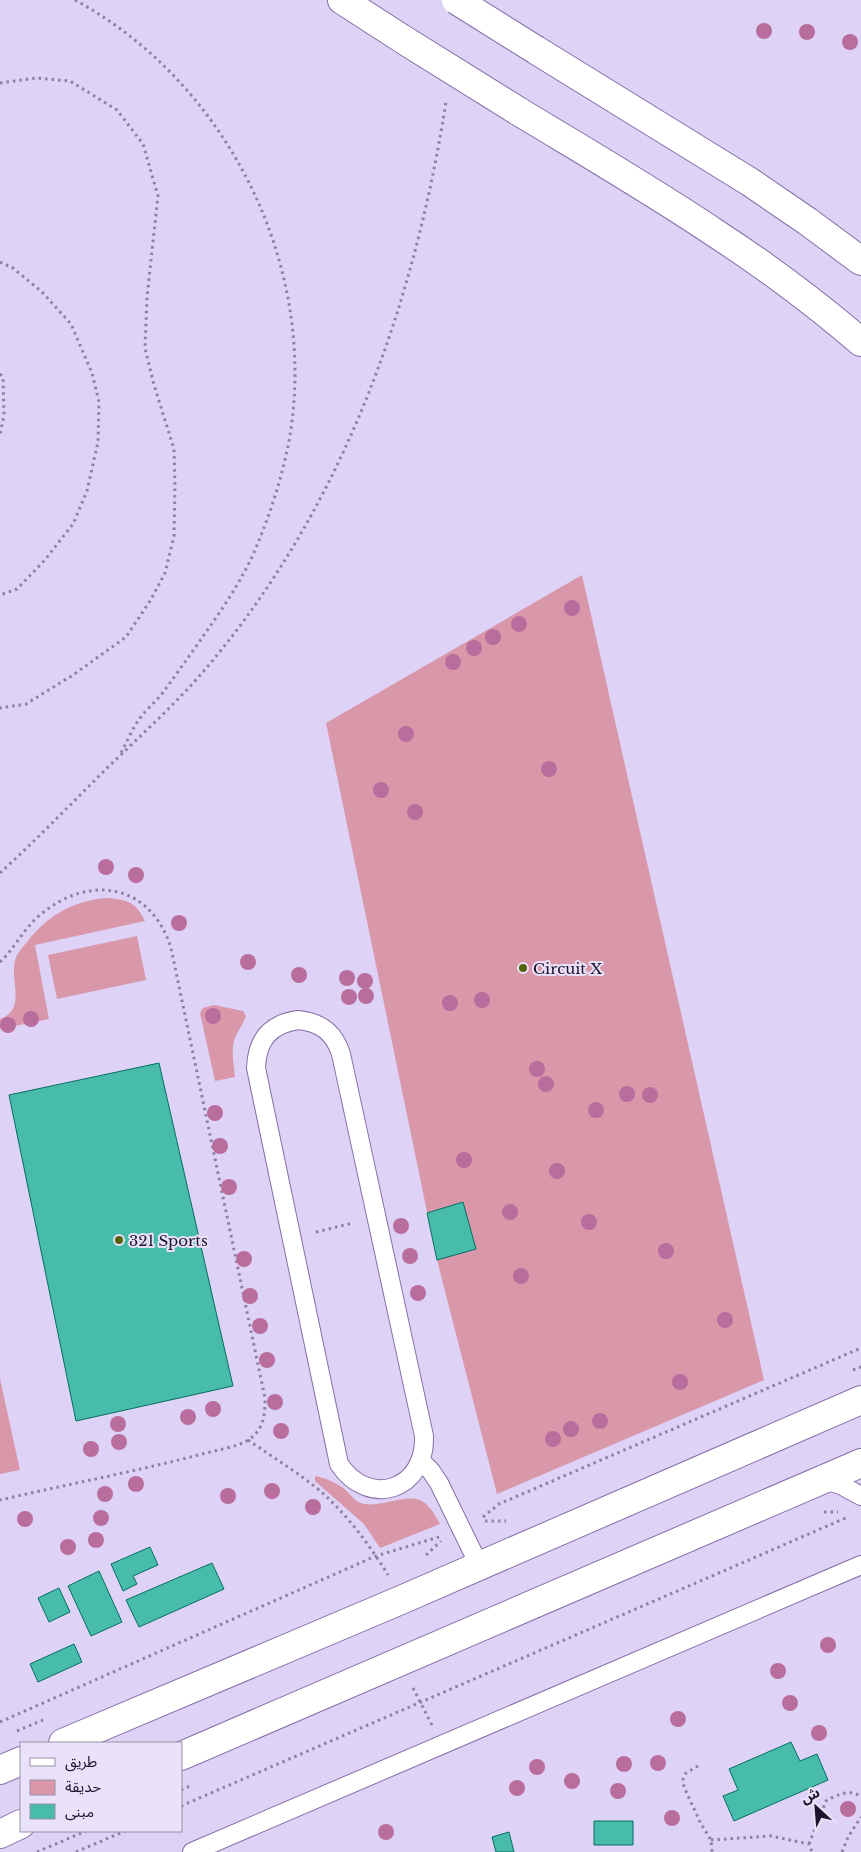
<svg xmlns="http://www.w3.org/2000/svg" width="861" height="1852" font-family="'Libre Baskerville','Noto Sans Arabic',serif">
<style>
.green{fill:#d997aa}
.building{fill:#48bcaa;stroke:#056e61}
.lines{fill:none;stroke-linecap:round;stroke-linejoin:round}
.lane-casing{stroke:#846fa6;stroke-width:20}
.street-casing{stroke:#846fa6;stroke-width:30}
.secondary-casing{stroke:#846fa6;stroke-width:30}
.path{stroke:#8c81a0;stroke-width:3;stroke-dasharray:2.5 4;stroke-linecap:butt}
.lane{stroke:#fff;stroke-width:18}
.street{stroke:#fff;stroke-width:28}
.secondary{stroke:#fff;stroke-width:28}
.street-bridge-casing{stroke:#846fa6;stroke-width:30;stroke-linecap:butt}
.street-bridge{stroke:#fff;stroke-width:28}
.tree{fill:#b86d9c}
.poi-dot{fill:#53630a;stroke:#eae1fa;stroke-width:2}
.labels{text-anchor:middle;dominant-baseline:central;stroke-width:4;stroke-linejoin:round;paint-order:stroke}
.poi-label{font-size:15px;fill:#1c142a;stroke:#eae1fa;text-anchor:start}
</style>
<rect width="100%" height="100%" fill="#ded2f7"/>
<path class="green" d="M582,575l182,805 -267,114 -60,-234 -111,-537z
M108,898c20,2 28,4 37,23l-110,24 14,74 -49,10v-10c28,-10 8,-41 16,-61 2,-6 7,-11 11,-16 21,-27 47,-42 81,-44z
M137,936l9,44 -89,19 -9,-44z
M214,1005l29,6 3,5c-3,9 -10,17 -12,25 -3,12 0,24 1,36l-20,4 -15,-68 3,-5z
M0,1379l20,91 -20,4z
M315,1476c10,2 20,6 28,12 8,6 11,14 21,16 7,1 13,0 19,-1 32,-7 41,-10 57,21l-60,24 -16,-24 -49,-43z"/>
<path class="building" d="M159,1063l74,323 -157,35 -67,-326z
M463,1202l13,47 -39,11 -10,-47z
M150,1547l8,18 -25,11 4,8 -14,7 -12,-27z
M212,1563l12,26 -85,38 -13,-27z
M99,1571l23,51 -31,14 -23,-50z
M59,1588l11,24 -21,10 -11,-24z
M74,1644l8,18 -44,20 -8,-18z
M791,1742l9,19 17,-7 11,26 -94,41 -11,-25 15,-6 -9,-21z
M594,1821h39v24h-39z
M509,1832l5,20h-18l-4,-15z"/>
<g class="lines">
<g class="lane-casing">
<path id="lane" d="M298,1020c22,2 36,12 43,34l83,382c2,54 -55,73 -85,28l-83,-396c1,-28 14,-44 42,-48z
M421,1461l10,10 8,12 40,82
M824,1480l17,5 20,11
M192,1852l669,-287"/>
</g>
<g class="street-casing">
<path id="street" d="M342,0l62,40
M536,50l214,132 57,39 54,40
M518,111c66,40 133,79 197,122 51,33 100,70 146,109"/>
</g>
<g class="secondary-casing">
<path id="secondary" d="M63,1743l338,-143 460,-200
M181,1756l680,-293
M0,1770l21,-9
M0,1834l21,-10"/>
</g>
<path class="path" d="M75,0c153,83 245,268 214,441 -8,41 -21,80 -38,118 -15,31 -35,59 -54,86 -12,17 -24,34 -36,50 -7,8 -15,15 -21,23 -8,11 -13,24 -19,35
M0,83l36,-5 34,3 47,29 26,34 15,52 -11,101 -2,51 9,37 20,64 1,36 -1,51 -9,37 -15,28 -24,36 -53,38 -47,29 -26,4
M0,262l13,6 29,24 29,32 21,49 7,29 -1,40 -11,49 -14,33 -29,37 -27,28 -17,6
M0,374l3,3 1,38 -4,20
M0,873c36,-33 70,-68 105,-103 35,-34 72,-67 103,-104 135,-160 206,-360 238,-564
M0,962c15,-14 24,-34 40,-47 50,-42 111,-31 131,33l94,450c0,17 -1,30 -15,41 -10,7 -32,11 -44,14 -68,18 -137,31 -206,47
M316,1232l37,-9
M853,1370l8,-3
M248,1440c20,14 41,27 61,42 31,23 59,60 79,93
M824,1512h14
M483,1517l16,-13 362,-156
M485,1521h21
M426,1555l15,-14
M413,1688l19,37
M0,1722l376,-166 63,-19
M17,1731l26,-11
M698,1766l-12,7 -3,6 1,8 16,35 11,18 1,12
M181,1790l11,-5
M181,1806l667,-289
M711,1840l60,-4 38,8 3,8
M809,1844l17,-43c10,-6 25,-13 35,-4
M37,1852l49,-21
M76,1852l49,-21
M842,1852l6,-15 13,-20"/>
<use href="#lane" class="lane"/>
<use href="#street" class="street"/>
<use href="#secondary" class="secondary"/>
<g class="street-bridge-casing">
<path id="street-bridge" d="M456,0l80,50
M404,40l114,71"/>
</g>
<use href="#street-bridge" class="street-bridge"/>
</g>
<g class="tree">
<circle cx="764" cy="31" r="8"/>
<circle cx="807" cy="32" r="8"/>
<circle cx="850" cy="42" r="8"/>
<circle cx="572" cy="608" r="8"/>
<circle cx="519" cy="624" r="8"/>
<circle cx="493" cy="637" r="8"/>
<circle cx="474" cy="648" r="8"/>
<circle cx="453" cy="662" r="8"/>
<circle cx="406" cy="734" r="8"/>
<circle cx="549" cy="769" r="8"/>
<circle cx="381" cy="790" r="8"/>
<circle cx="415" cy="812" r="8"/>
<circle cx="106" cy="867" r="8"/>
<circle cx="136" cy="875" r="8"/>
<circle cx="179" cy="923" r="8"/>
<circle cx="248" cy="962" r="8"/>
<circle cx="299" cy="975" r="8"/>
<circle cx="347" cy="978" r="8"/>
<circle cx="365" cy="981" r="8"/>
<circle cx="366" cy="996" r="8"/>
<circle cx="349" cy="997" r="8"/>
<circle cx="482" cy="1000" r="8"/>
<circle cx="450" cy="1003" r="8"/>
<circle cx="213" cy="1016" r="8"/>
<circle cx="31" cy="1019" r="8"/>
<circle cx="8" cy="1025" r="8"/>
<circle cx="537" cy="1069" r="8"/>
<circle cx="546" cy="1084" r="8"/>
<circle cx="627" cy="1094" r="8"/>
<circle cx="650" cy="1095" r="8"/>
<circle cx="596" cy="1110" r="8"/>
<circle cx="215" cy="1113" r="8"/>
<circle cx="220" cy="1146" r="8"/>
<circle cx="464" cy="1160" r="8"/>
<circle cx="557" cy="1171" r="8"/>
<circle cx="229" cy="1187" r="8"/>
<circle cx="510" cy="1212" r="8"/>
<circle cx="589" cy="1222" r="8"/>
<circle cx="401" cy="1226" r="8"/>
<circle cx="666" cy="1251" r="8"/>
<circle cx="410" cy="1256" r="8"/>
<circle cx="244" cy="1259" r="8"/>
<circle cx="521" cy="1276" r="8"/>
<circle cx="418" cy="1293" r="8"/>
<circle cx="250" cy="1296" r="8"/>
<circle cx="725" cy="1320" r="8"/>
<circle cx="260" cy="1326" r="8"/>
<circle cx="267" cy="1360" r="8"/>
<circle cx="680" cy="1382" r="8"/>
<circle cx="275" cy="1402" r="8"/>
<circle cx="213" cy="1409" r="8"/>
<circle cx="188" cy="1417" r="8"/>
<circle cx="600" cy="1421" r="8"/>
<circle cx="118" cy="1424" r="8"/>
<circle cx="571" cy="1429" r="8"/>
<circle cx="281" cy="1431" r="8"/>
<circle cx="553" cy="1439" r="8"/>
<circle cx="119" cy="1442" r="8"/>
<circle cx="91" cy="1449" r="8"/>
<circle cx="136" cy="1484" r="8"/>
<circle cx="272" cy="1491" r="8"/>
<circle cx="105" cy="1494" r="8"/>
<circle cx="228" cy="1496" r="8"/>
<circle cx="313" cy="1507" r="8"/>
<circle cx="101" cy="1518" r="8"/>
<circle cx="25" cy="1519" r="8"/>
<circle cx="96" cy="1540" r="8"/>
<circle cx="68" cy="1547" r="8"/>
<circle cx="828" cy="1645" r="8"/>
<circle cx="778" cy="1671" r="8"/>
<circle cx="790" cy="1703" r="8"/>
<circle cx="678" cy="1719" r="8"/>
<circle cx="819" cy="1733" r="8"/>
<circle cx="658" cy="1763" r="8"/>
<circle cx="624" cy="1764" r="8"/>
<circle cx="537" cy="1767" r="8"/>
<circle cx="572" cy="1781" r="8"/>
<circle cx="517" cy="1788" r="8"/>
<circle cx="618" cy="1791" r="8"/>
<circle cx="848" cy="1809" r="8"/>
<circle cx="672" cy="1818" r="8"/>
<circle cx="386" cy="1832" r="8"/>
</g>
<g class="poi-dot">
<circle cx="523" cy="968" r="5"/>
<circle cx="119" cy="1240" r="5"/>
</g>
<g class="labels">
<g class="poi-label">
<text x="533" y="968">Circuit X</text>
<text x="129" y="1240">321 Sports</text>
</g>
</g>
<rect x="20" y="1742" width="162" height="90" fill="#eae1fa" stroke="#988fa7"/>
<rect x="30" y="1758" width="25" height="8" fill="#ffffff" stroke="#988fa7"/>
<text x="65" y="1767" font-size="15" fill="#1c142a">طريق</text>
<rect x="30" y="1780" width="25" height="15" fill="#d997aa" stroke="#988fa7"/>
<text x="65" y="1792" font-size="15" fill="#1c142a">حديقة</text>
<rect x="30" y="1804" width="25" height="15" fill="#48bcaa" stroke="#988fa7"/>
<text x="65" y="1817" font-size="15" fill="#1c142a">مبنى</text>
<g transform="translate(816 1807) rotate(334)" stroke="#eae1fa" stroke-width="4" paint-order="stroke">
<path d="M0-4L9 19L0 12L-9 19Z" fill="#1c142a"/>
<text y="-8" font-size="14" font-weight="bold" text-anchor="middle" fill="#1c142a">ش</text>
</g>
</svg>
